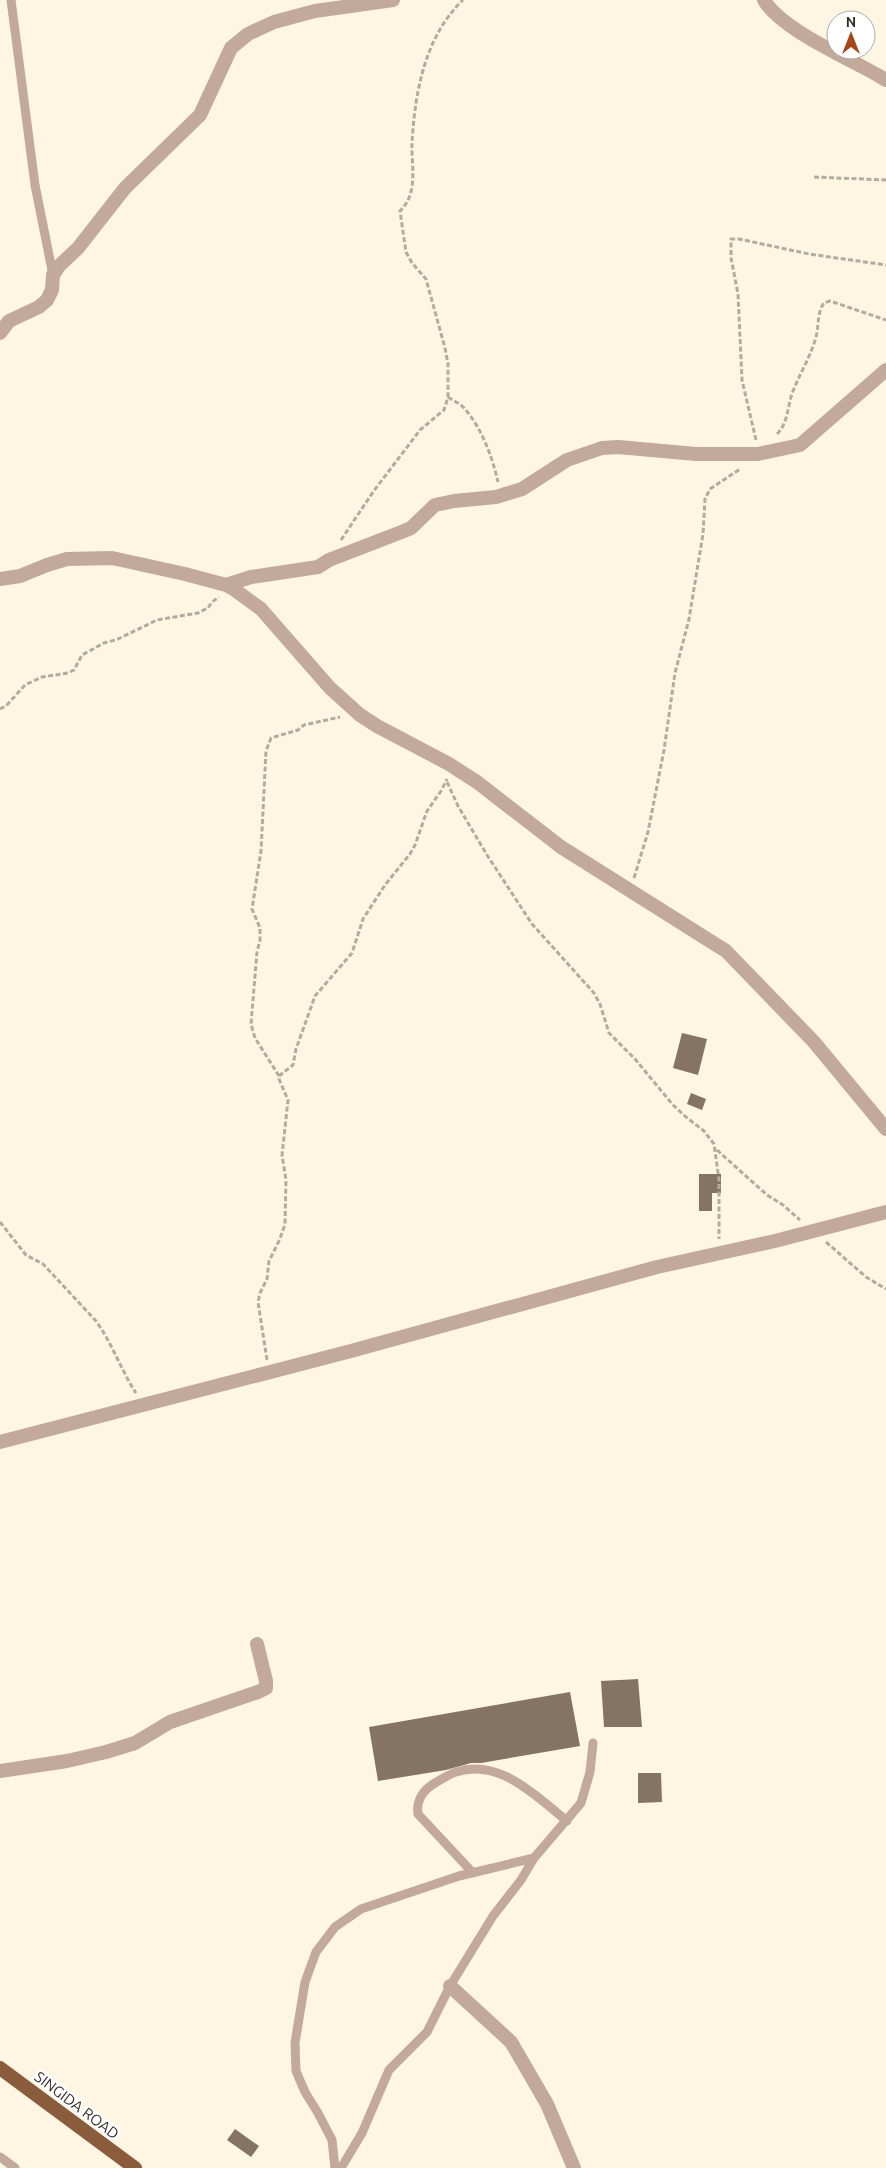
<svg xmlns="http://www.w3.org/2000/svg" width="886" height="2168" font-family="Ubuntu,sans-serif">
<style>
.building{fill:#847461}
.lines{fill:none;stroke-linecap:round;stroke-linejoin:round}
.path{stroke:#b2ac9c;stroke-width:3;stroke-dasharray:5 2.5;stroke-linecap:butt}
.service{stroke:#c2a999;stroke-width:9}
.minor{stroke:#c2a999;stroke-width:14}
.trunk{stroke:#8a5c3c;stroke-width:14}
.labels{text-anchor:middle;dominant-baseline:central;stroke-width:5;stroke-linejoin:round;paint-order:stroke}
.street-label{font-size:15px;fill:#333026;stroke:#fff}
</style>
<rect width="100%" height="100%" fill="#fef6e3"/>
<path class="building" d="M682,1033l25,6 -9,36 -25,-7z
M691,1093l15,6 -4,11 -15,-6z
M699,1174h22v19h-9v18h-13z
M638,1679l4,48h-38l-3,-46z
M570,1692l10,54 -99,17h-10l-25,7 -68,11 -9,-54z
M638,1773h23l1,29 -24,1z
M235,2129l24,17 -8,11 -24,-17z"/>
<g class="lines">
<path class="path" d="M814,177l72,3
M448,397c6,4 13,7 17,12 17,20 27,47 33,73
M777,434c12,-12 10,-28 16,-43 7,-18 18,-35 23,-54 3,-11 1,-25 8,-34l6,-2 56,19
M756,440l-14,-60 -4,-86 -7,-36v-19h8l70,15 77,11
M341,540l32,-48 47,-62 24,-20 4,-13v-33l-3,-16 -19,-69 -14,-16 -6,-11 -6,-41c19,-18 11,-46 12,-69 3,-50 13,-106 51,-142
M0,709l6,-3 19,-21 17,-8 26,-4 6,-3 8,-15 22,-12 14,-4 39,-19 41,-7 10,-5 4,-6 7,-5
M447,782l11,24 29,49 45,69 62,69 6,11 9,29 26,26 38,46 13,12 18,14 10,13 5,36v59
M634,878l14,-46 16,-82 11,-77 14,-54 14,-85 2,-35 5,-10 30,-20
M279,1076l-24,-38 -4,-14 6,-72 3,-12v-12l-8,-19 9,-58 5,-100 5,-13 27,-8 6,-5 36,-8
M717,1150l50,45 16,10 17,15
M0,1222l26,33 17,9 53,57c16,22 25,49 40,72
M826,1242l40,35 20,12
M267,1360l-9,-58 2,-9 7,-14 2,-18 11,-22 5,-15 1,-44 -4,-25 6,-55 -9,-21v-3l14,-11 3,-16 19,-53 37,-43 11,-34 22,-34 25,-31 5,-9 12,-34 14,-20 6,-12"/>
<path class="service" d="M11,0l24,185 18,90
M473,1873l-55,-59c-2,-13 5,-24 17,-31 7,-4 14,-9 21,-11 44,-14 80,24 111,49
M0,2157l15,11
M335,2168l-3,-28 -14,-27 -13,-21 -9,-21 -1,-28 10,-61 11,-30 19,-25 26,-18 98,-33 75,-18
M341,2168l21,-35 27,-63 38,-38 23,-46 43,-70 28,-36 13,-22 47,-55 9,-31 3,-29"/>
<path class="minor" d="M764,0c18,31 90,60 122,80
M0,333l9,-12 30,-14 8,-7 5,-10 1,-15 6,-9 19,-18 47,-60 75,-73 31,-67 17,-14 26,-12 41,-11 78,-11
M0,579l20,-3 27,-11 20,-6 45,-1 73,16 41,11 9,5 26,19 69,79 30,27 17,11 72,38 28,18 84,65 165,104 88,91 72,87
M226,585l25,-8 67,-10 11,-7 75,-29 7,-3 24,-23 19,-4 42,-4 26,-8 45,-29 35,-12 16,-1 78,7h62l42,-9 86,-75
M0,1442l351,-91 306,-84 118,-26 111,-29
M0,1771l67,-10 39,-9 29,-9 35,-21 88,-30 8,-4v-7l-9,-37
M450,1986l61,56 36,62 27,64"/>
<path class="trunk" d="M0,2068l135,100"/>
</g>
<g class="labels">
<g class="street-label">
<text transform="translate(77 2105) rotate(37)">SINGIDA ROAD</text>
</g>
</g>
<g transform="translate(851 35)"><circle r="24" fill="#ffffff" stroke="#adaca8"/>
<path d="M0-4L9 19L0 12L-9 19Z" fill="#aa451a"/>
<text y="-8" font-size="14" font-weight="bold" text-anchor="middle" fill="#333026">N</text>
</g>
</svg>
